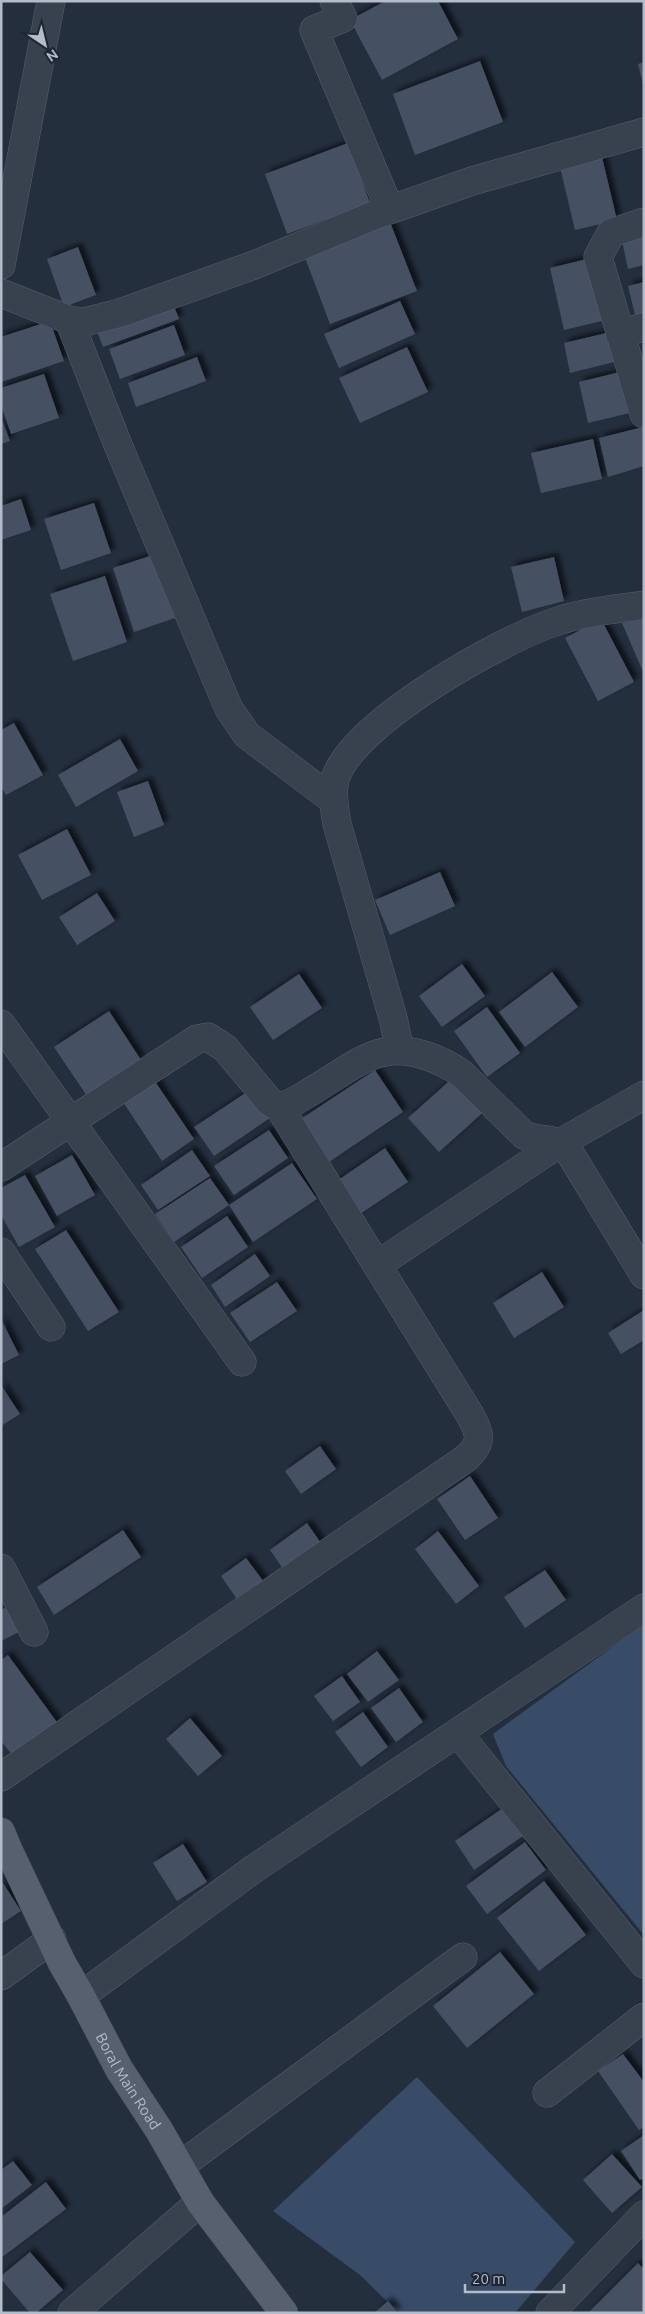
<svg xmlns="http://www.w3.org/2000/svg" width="645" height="2314" font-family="Ubuntu,sans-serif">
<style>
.water{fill:#394c67}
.building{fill:#455162;filter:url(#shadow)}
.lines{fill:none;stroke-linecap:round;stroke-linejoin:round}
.minor-casing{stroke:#565f6c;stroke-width:29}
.major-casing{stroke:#414a57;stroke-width:29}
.minor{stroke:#38414e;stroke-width:28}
.major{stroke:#56606e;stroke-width:28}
.labels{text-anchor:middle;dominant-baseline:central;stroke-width:5;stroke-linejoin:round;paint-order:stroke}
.street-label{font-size:15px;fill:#b4bcc9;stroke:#1d2633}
</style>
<defs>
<filter id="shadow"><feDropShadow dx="4.5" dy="-4.5" stdDeviation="2.5" flood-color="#0009"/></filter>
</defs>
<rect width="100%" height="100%" fill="#242f3e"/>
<path class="water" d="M644,1624v311l-138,-169 -13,-32z
M417,2077l158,165 -60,71h-116l-39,-38 -87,-64z"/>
<path class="building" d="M385,1h53l20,38 -76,41 -32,-60z
M480,61l23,61 -88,33 -22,-61z
M644,62v22h-1l-5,-20z
M348,143l22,60 -83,31 -22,-60z
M601,153l16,67 -42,10 -16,-67z
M390,222l27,69 -87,33 -26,-69z
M644,231v34l-16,4 -7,-33z
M78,247l18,48 -32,12 -17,-48z
M595,257l15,62 -46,11 -14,-62z
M644,282v35l-8,2 -8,-33z
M172,301l7,18 -76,28 -7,-18z
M400,301l15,33 -76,34 -15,-34z
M50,321l14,40 -63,21v-45z
M174,325l11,30 -65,24 -11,-30z
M615,331l7,29 -52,13 -6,-30z
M407,347l21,45 -68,31 -21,-45z
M197,357l9,24 -70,26 -8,-24z
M624,371l10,41 -46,11 -9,-41z
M44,374l15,44 -48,16 -10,-29v-17z
M1,417l9,24 -9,3z
M643,427l1,39 -36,11 -9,-39z
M593,439l9,40 -61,14 -10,-40z
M21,499l10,31 -30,10v-34z
M94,503l17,50 -50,17 -17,-51z
M159,553l22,63 -47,16 -21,-64z
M554,557l10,44 -42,11 -11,-45z
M105,576l22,66 -54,19 -23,-67z
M644,617v57l-22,-51z
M601,619l33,63 -36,19 -33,-63z
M14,723l29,52 -37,20 -5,-8v-57z
M120,739l18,32 -62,36 -18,-32z
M148,781l16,44 -30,12 -17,-45z
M67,829l24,46 -49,25 -24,-45z
M440,872l15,34 -65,29 -15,-35z
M97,893l18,28 -38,24 -18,-28z
M462,964l23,32 -43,31 -23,-31z
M552,972l26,35 -53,40 -26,-35z
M299,974l23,34 -49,32 -23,-33z
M487,1007l33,46 -33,24 -33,-46z
M109,1011l32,49 -54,36 -33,-49z
M375,1070l28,42 -74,50 -28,-43z
M458,1073l31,34 -50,45 -31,-34z
M154,1080l40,59 -32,22 -39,-59z
M253,1088l20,28 -59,40 -20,-29z
M269,1130l19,28 -54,37 -20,-29z
M385,1148l23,34 -54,36 -23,-33z
M192,1150l18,26 -52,34 -17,-25z
M72,1155l23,40 -38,21 -22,-40z
M292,1163l25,36 -64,43 -24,-37z
M25,1175l30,52 -36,20 -18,-32v-27z
M210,1178l19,27 -55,37 -19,-28z
M227,1216l21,31 -46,31 -21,-31z
M66,1230l53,82 -31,19 -53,-82z
M255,1254l15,22 -45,31 -14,-22z
M542,1272l22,35 -50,31 -21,-35z
M277,1282l20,29 -47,31 -20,-29z
M644,1310v30l-23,14 -13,-21z
M1,1319l18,36 -18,9z
M1,1385l19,29 -19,12z
M320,1446l16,23 -35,25 -16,-23z
M470,1476l28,42 -33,22 -28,-41z
M307,1523l18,26 -37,27 -18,-26z
M123,1530l18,27 -87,58 -17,-28z
M438,1531l41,55 -23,18 -41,-55z
M246,1558l21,28 -26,19 -20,-29z
M545,1570l21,30 -41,28 -21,-31z
M14,1603l13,25 -26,13v-31z
M377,1651l22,29 -31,22 -21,-28z
M8,1655l51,70 -45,32 -13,-16v-81z
M342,1676l18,26 -27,19 -19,-25z
M399,1688l24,34 -27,20 -25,-34z
M363,1712l25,35 -27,20 -26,-35z
M190,1718l32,38 -24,20 -32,-37z
M503,1808l20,28 -49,34 -19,-29z
M525,1842l21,28 -59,44 -21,-28z
M183,1844l24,38 -30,19 -24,-38z
M1,1880l20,31 -20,13z
M544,1881l42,54 -47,36 -42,-53z
M500,1952l34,42 -67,54 -34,-42z
M623,2054l21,28v45l-5,3 -41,-59z
M644,2135v43l-4,2 -19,-29z
M612,2154l30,33 -30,26 -29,-33z
M13,2161l19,24 -31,24v-39z
M46,2182l20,27 -65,49v-41z
M30,2252l33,38 -27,23h-6l-29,-34v-3z
M638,2263l6,6v44h-56z
M388,2301l10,12h-24z"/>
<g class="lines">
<g class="minor-casing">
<path id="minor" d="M334,1l9,17 -29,12 76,180
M644,222l-33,11 -13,24 46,157
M1,265l50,-264
M1,293l68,27 15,2 36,-9 134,-48 121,-50 97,-34 172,-49
M69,320l49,125 111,264 18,26 86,65
M620,334l24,-7
M1,1024l241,338
M400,1051l-7,-33 -56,-194c-2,-14 -6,-30 -2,-45 17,-56 168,-141 223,-158 27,-9 57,-12 86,-16
M1,1167l196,-128 11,-2 17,11 45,54 9,5c11,-2 21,-9 31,-15 22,-12 51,-36 75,-40 26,-5 55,7 76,21l63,62c18,8 27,0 44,15l76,125
M1,1252l50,75
M377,1265l183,-122 84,-48
M1,1568l33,64
M458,1733l186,231
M1,1777l464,-318c18,-16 16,-24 5,-44l-191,-308
M1,1976l51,-37
M81,1996l174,-128 389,-260
M547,2093l97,-76
M180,2166l283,-209
M72,2313l128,-111
M550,2313l94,-98"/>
</g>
<g class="major-casing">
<g id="major">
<path id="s1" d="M1,1832l7,17 54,114 19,33 38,73 40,61 41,72 84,111"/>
</g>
</g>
<use href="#minor" class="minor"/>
<use href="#major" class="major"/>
</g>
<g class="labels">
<g class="street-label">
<text stroke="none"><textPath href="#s1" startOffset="280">Boral Main Road</textPath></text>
</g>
</g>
<rect width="645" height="2314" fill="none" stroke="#b4bcc9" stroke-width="5"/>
<g transform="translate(45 45) rotate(145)" stroke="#1d2633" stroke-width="4" paint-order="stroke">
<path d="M0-4L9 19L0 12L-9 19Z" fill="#b4bcc9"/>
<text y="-8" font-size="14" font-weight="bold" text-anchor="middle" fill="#b4bcc9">N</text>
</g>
<path d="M465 2284v8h99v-8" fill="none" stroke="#b4bcc9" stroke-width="2.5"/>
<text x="472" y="2284" font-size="15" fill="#b4bcc9" stroke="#1d2633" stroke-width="4" paint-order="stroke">20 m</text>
</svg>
